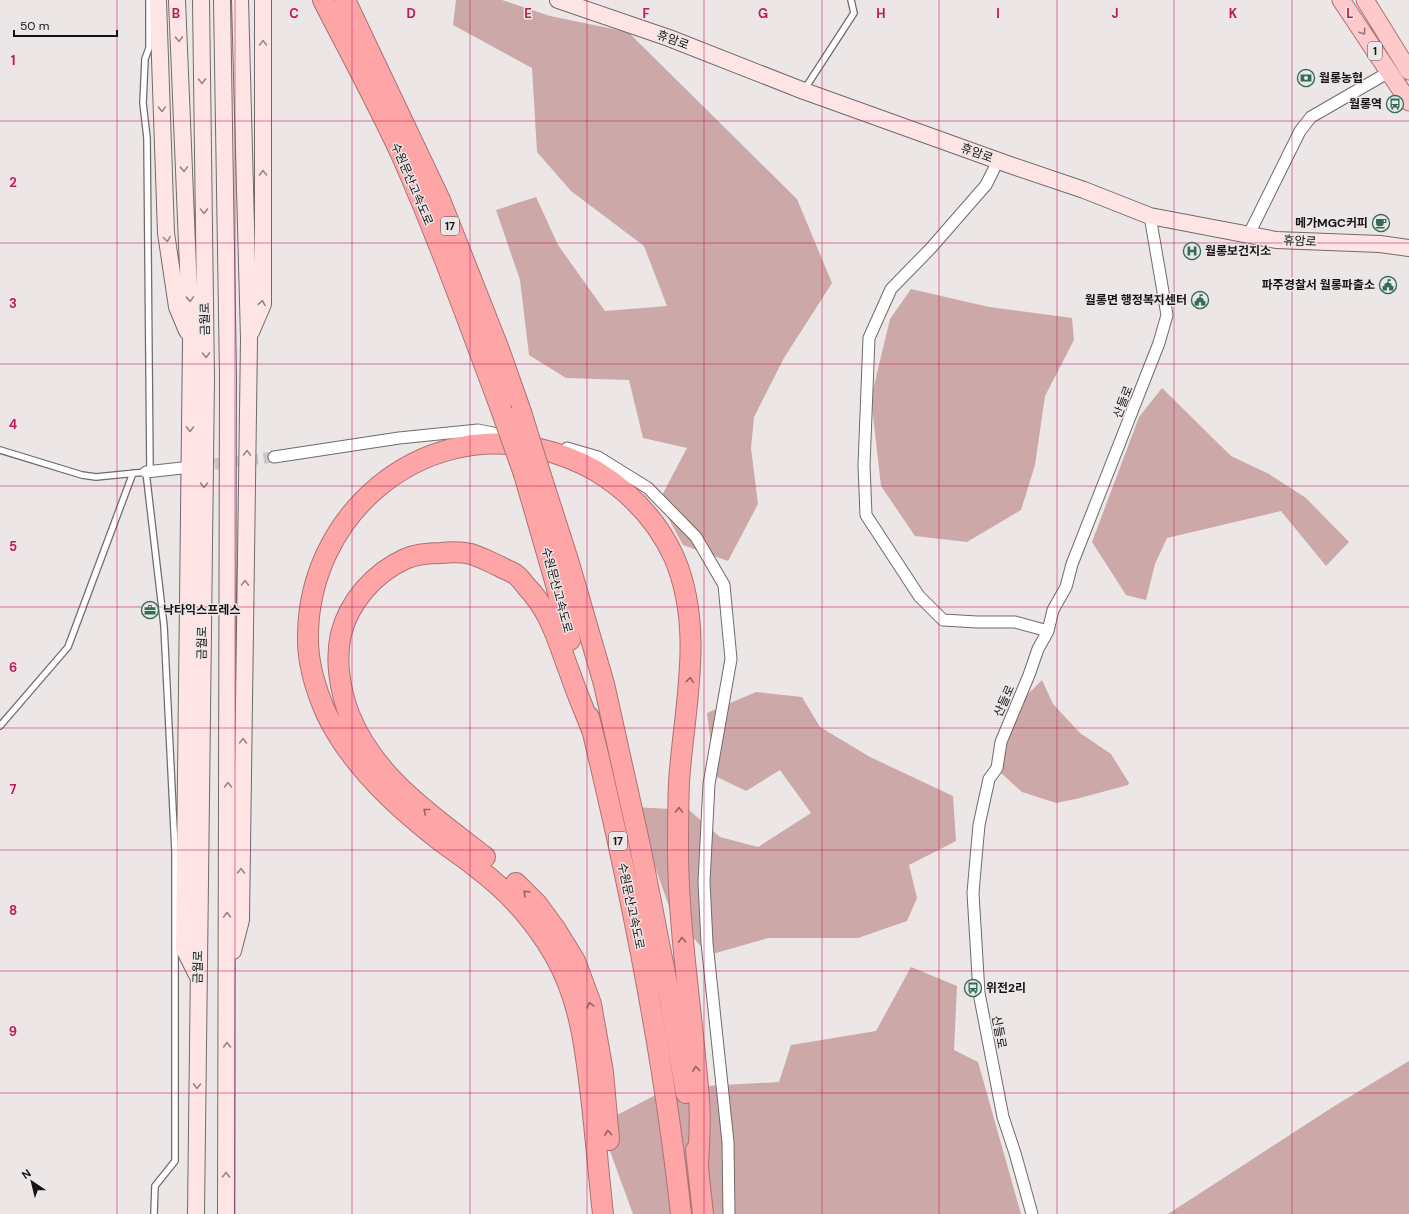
<svg xmlns="http://www.w3.org/2000/svg" width="1409" height="1214" font-family="'DM Sans','Noto Sans KR',sans-serif">
<style>
.forest{fill:#cda8a8}
.lines{fill:none;stroke-linecap:round;stroke-linejoin:round}
.street-tunnel{stroke:#ccc6c6;stroke-width:11;stroke-dasharray:11 5.5;stroke-linecap:butt}
.lane-casing{stroke:#706b6b;stroke-width:8}
.street-casing{stroke:#706b6b;stroke-width:13}
.secondary-casing{stroke:#706b6b;stroke-width:18}
.primary-casing{stroke:#ac7274;stroke-width:19}
.highway-casing{stroke:#ac7274;stroke-width:22}
.lane{stroke:#fff;stroke-width:5.5}
.street{stroke:#fff;stroke-width:11}
.secondary{stroke:#ffe4e5;stroke-width:16}
.primary{stroke:#fec9cb;stroke-width:17}
.highway{stroke:#fea5a8;stroke-width:20}
.highway-bridge-casing{stroke:#ac7274;stroke-width:22;stroke-linecap:butt}
.highway-bridge{stroke:#fea5a8;stroke-width:20}
.oneway{stroke:#957778}
.oneway2{stroke:#968686}
.oneway3{stroke:#956365}
.grid{fill:none;stroke:#c2185b;stroke-width:1;stroke-opacity:0.55}
.labels{text-anchor:middle;dominant-baseline:central;stroke-width:3;stroke-linejoin:round;paint-order:stroke}
.shield{fill:#ece6e6;stroke:#565252;stroke-width:1}
.shield-label{font-size:11px;font-weight:bold;fill:#151313}
.street-label{font-size:12px;fill:#151313;stroke:#ece6e6}
.poi-label{font-size:12px;font-weight:bold;fill:#151313;stroke:#ece6e6;text-anchor:start}
.grid-label{font-size:13px;text-anchor:middle;font-weight:bold;fill:#c2185b;stroke:#ece6e6;stroke-width:3;stroke-linejoin:round;paint-order:stroke}
</style>
<rect width="100%" height="100%" fill="#ece6e6"/>
<path class="forest" d="M456,0h46l48,16 78,16 169,167 35,84 -48,75 -30,59 -3,31 7,56 -30,57 -45,-16 -24,-44 28,-53 -44,-10 -14,-58 -63,-2 -37,-23 -9,-75 -24,-70 40,-13 22,48 47,66 62,-5 -23,-60 -73,-55 -34,-39 -5,-84 -79,-43z
M911,289l78,18 83,11 2,22 -29,56 -10,69 -14,45 -54,32 -52,-6 -34,-50 -10,-88 19,-79z
M1162,388l69,68 38,18 37,24 43,44 -23,24 -45,-55 -114,27 -12,26 -9,36 -20,-5 -34,-53 47,-125z
M1042,680l11,24 27,29 31,21 18,29 -1,2 -48,13 -24,5 -34,-11 -21,-19 4,-41 22,-37z
M756,692l46,5 18,30 50,30 83,39 3,45 -47,24 8,33 -10,23 -49,17h-90l-59,17 -37,-40 -38,-108 55,3 31,27 38,10 53,-34 -31,-43 -34,21 -31,-15 -8,-63z
M911,967l46,19 -3,64 24,12 43,152h-388l-33,-90 69,-36 110,-6 12,-37 85,-14z
M1409,1061v153h-241l168,-109z"/>
<g class="lines">
<path class="street-tunnel" d="M198,466l76,-9"/>
<g class="lane-casing">
<path id="lane" d="M149,0v48l-4,11 -2,44 4,35 3,334
M804,90l50,-77 -3,-13
M0,450l82,25 14,2 50,-5 18,154 11,225v310l-20,25 -1,28
M0,726l68,-79 65,-174"/>
</g>
<g class="street-casing">
<path id="street" d="M998,161l-12,24 -55,63 -40,41 -22,49 -5,127 2,50 53,81 24,24 34,2h38l33,9
M1249,234l51,-103 11,-14 78,-45
M567,448l31,9 50,31 48,49 28,48 7,74 -22,125 -5,98 3,61 21,199 1,72
M274,457l125,-19 79,-8 35,7
M146,472l36,-4
M1032,1214l-17,-61 -12,-36 -24,-124 -6,-100 3,-35 3,-33 10,-46 8,-11 4,-26 28,-67 9,-26 10,-18 5,-21 13,-23 6,-23 87,-221 8,-28 -17,-99"/>
</g>
<g class="secondary-casing">
<path id="secondary" d="M158,0l8,233 11,74 10,24
M177,0l14,341 -7,608 13,26
M222,0l6,376 -2,838
M558,0l111,38 135,53 206,74 74,25 66,26 126,24 104,4 29,4
M251,332l12,-28v-304
M233,951l8,-31 8,-581 -9,-339
M196,1214l10,-835 -5,-379"/>
</g>
<g class="primary-casing">
<path id="primary" d="M1341,0l68,102
M1365,0l44,71"/>
</g>
<g class="highway-casing">
<path id="highway" d="M323,0c26,51 54,102 78,154 37,83 68,170 100,255
M345,0l95,200 58,147 23,65
M524,474l31,107 15,59
M541,476l27,84 36,124 36,162 30,153 16,94
M589,717c40,164 74,330 92,497
M485,857c-51,-40 -111,-79 -136,-143 -9,-24 -14,-54 -8,-80 8,-32 33,-61 64,-75 11,-5 24,-6 36,-6 10,-1 21,-1 30,1 10,3 19,8 28,12 5,3 11,5 16,8 4,3 8,8 11,12 26,27 32,57 45,90 6,18 14,36 21,54
M516,883l21,21 19,26 19,31 16,43 12,68 6,68
M696,1150l7,64
M603,1214c-4,-36 -7,-73 -11,-109 -6,-51 -11,-104 -37,-149 -20,-35 -46,-64 -78,-88 -14,-12 -30,-21 -44,-33 -42,-33 -84,-73 -107,-122 -11,-25 -19,-52 -18,-79 2,-120 111,-212 228,-186 22,5 41,12 60,23 34,21 61,49 78,86 31,72 10,150 5,225 -1,24 -1,49 -1,73 1,82 15,163 21,245 2,21 0,43 -1,64"/>
</g>
<use href="#lane" class="lane"/>
<use href="#street" class="street"/>
<use href="#secondary" class="secondary"/>
<use href="#primary" class="primary"/>
<use href="#highway" class="highway"/>
<g class="highway-bridge-casing">
<path id="highway-bridge" d="M501,409l23,65
M521,412l20,64"/>
</g>
<use href="#highway-bridge" class="highway-bridge"/>
</g>
<defs><path id="oneway-chevron" d="M-2-3.5L2.5 0L-2 3.5" fill="none" stroke-width="1.6" stroke-linecap="round" stroke-linejoin="round"/></defs>
<use class="oneway" href="#oneway-chevron" transform="translate(1363 32) rotate(56)"/>
<g class="oneway2">
<use href="#oneway-chevron" transform="translate(179 39) rotate(88)"/>
<use href="#oneway-chevron" transform="translate(263 43) rotate(-90)"/>
<use href="#oneway-chevron" transform="translate(202 81) rotate(89)"/>
<use href="#oneway-chevron" transform="translate(162 109) rotate(88)"/>
<use href="#oneway-chevron" transform="translate(184 169) rotate(88)"/>
<use href="#oneway-chevron" transform="translate(263 173) rotate(-90)"/>
<use href="#oneway-chevron" transform="translate(204 211) rotate(89)"/>
<use href="#oneway-chevron" transform="translate(167 239) rotate(82)"/>
<use href="#oneway-chevron" transform="translate(190 299) rotate(88)"/>
<use href="#oneway-chevron" transform="translate(262 303) rotate(-81)"/>
<use href="#oneway-chevron" transform="translate(206 355) rotate(89)"/>
<use href="#oneway-chevron" transform="translate(190 429) rotate(91)"/>
<use href="#oneway-chevron" transform="translate(247 453) rotate(-89)"/>
<use href="#oneway-chevron" transform="translate(204 485) rotate(91)"/>
<use href="#oneway-chevron" transform="translate(245 583) rotate(-89)"/>
<use href="#oneway-chevron" transform="translate(243 741) rotate(-89)"/>
<use href="#oneway-chevron" transform="translate(228 785) rotate(-90)"/>
<use href="#oneway-chevron" transform="translate(241 871) rotate(-89)"/>
<use href="#oneway-chevron" transform="translate(227 915) rotate(-90)"/>
<use href="#oneway-chevron" transform="translate(227 1045) rotate(-90)"/>
<use href="#oneway-chevron" transform="translate(197 1086) rotate(91)"/>
<use href="#oneway-chevron" transform="translate(226 1175) rotate(-90)"/>
</g>
<g class="oneway3">
<use href="#oneway-chevron" transform="translate(690 680) rotate(-84)"/>
<use href="#oneway-chevron" transform="translate(679 810) rotate(-89)"/>
<use href="#oneway-chevron" transform="translate(426 811) rotate(-141)"/>
<use href="#oneway-chevron" transform="translate(526 893) rotate(-135)"/>
<use href="#oneway-chevron" transform="translate(682 940) rotate(-93)"/>
<use href="#oneway-chevron" transform="translate(590 1005) rotate(-105)"/>
<use href="#oneway-chevron" transform="translate(696 1069) rotate(-96)"/>
<use href="#oneway-chevron" transform="translate(608 1133) rotate(-95)"/>
</g>
<path class="grid" d="M117,0v1214M235,0v1214M352,0v1214M470,0v1214M587,0v1214M704,0v1214M822,0v1214M939,0v1214M1057,0v1214M1174,0v1214M1292,0v1214M0,121h1409M0,243h1409M0,364h1409M0,486h1409M0,607h1409M0,728h1409M0,850h1409M0,971h1409M0,1093h1409"/>
<defs>
<g id="bank-ring" transform="scale(0.9)"><circle r="9.5" fill="#ece6e6" stroke="#316c57" stroke-width="1.5"/><path d="M-6-4H6V4H-6ZM0-2.3a2.3 2.3 0 1 0 0 4.6a2.3 2.3 0 1 0 0-4.6Z" fill="#316c57"/></g>
<g id="bus-ring" transform="scale(0.9)"><circle r="9.5" fill="#ece6e6" stroke="#316c57" stroke-width="1.5"/><path d="M-5-6H5V4H4V6H2V4H-2V6H-4V4H-5ZM-3.5-4V0h7V-4ZM-3.5 1.2v1.5H-2V1.2ZM2 1.2v1.5H3.5V1.2Z" fill="#316c57"/></g>
<g id="cafe-ring" transform="scale(0.9)"><circle r="9.5" fill="#ece6e6" stroke="#316c57" stroke-width="1.5"/><path d="M-5.5-4.5H6V0H3Q3 3.5 0 3.5H-2.5Q-5.5 3.5-5.5 0ZM3-3.2v2h1.7v-2ZM-6 4.5H4V6H-6Z" fill="#316c57"/></g>
<g id="hospital-ring" transform="scale(0.9)"><circle r="9.5" fill="#ece6e6" stroke="#316c57" stroke-width="1.5"/><path d="M-5-5h3v3.5h4V-5h3V5h-3V1.5h-4V5h-3Z" fill="#316c57"/></g>
<g id="civic-ring" transform="scale(0.9)"><circle r="9.5" fill="#ece6e6" stroke="#316c57" stroke-width="1.5"/><path d="M-.6-6.5H3V-4.5H.6V-3L4-1V1h2V6H-6V1h2V-1L-.6-3ZM-1.2 2.5V6h2.4V2.5Z" fill="#316c57"/></g>
<g id="office-ring" transform="scale(0.9)"><circle r="9.5" fill="#ece6e6" stroke="#316c57" stroke-width="1.5"/><path d="M-6-3h4V-5.5h4V-3h4V5H-6ZM-1-4.5V-3h2v-1.5ZM-6 0V1H6V0Z" fill="#316c57"/></g>
</defs>
<g fill-rule="evenodd">
<use href="#bank-ring" x="1306" y="78"/>
<use href="#bus-ring" x="1395" y="104"/>
<use href="#cafe-ring" x="1381" y="223"/>
<use href="#hospital-ring" x="1192" y="251"/>
<use href="#civic-ring" x="1388" y="285"/>
<use href="#civic-ring" x="1200" y="300"/>
<use href="#office-ring" x="150" y="610"/>
<use href="#bus-ring" x="973" y="988"/>
</g>
<g class="labels">
<g class="shield">
<rect x="1368" y="42" width="14" height="18" rx="3"/>
<rect x="441" y="217" width="18" height="18" rx="3"/>
<rect x="609" y="832" width="18" height="18" rx="3"/>
</g>
<g class="shield-label">
<text x="1375" y="51">1</text>
<text x="450" y="226">17</text>
<text x="618" y="841">17</text>
</g>
<g class="street-label">
<text transform="translate(673 40) rotate(20)">휴암로</text>
<text transform="translate(977 153) rotate(20)">휴암로</text>
<text transform="translate(412 184) rotate(67)">수원문산고속도로</text>
<text transform="translate(1300 241) rotate(3)">휴암로</text>
<text transform="translate(205 319) rotate(-91)">금월로</text>
<text transform="translate(1123 402) rotate(-69)">산들로</text>
<text transform="translate(557 590) rotate(75)">수원문산고속도로</text>
<text transform="translate(202 643) rotate(-89)">금월로</text>
<text transform="translate(1004 701) rotate(-66)">산들로</text>
<text transform="translate(631 906) rotate(78)">수원문산고속도로</text>
<text transform="translate(198 967) rotate(-89)">금월로</text>
<text transform="translate(999 1032) rotate(79)">산들로</text>
</g>
<g class="poi-label">
<text x="1319" y="78">월롱농협</text>
<text x="1382" y="104" text-anchor="end">월롱역</text>
<text x="1368" y="223" text-anchor="end">메가MGC커피</text>
<text x="1205" y="251">월롱보건지소</text>
<text x="1375" y="285" text-anchor="end">파주경찰서 월롱파출소</text>
<text x="1187" y="300" text-anchor="end">월롱면 행정복지센터</text>
<text x="163" y="610">낙타익스프레스</text>
<text x="986" y="988">위전2리</text>
</g>
</g>
<g class="grid-label">
<text x="176" y="18">B</text>
<text x="294" y="18">C</text>
<text x="411" y="18">D</text>
<text x="528" y="18">E</text>
<text x="646" y="18">F</text>
<text x="763" y="18">G</text>
<text x="881" y="18">H</text>
<text x="998" y="18">I</text>
<text x="1115" y="18">J</text>
<text x="1233" y="18">K</text>
<text x="1350" y="18">L</text>
<text x="13" y="65">1</text>
<text x="13" y="187">2</text>
<text x="13" y="308">3</text>
<text x="13" y="429">4</text>
<text x="13" y="551">5</text>
<text x="13" y="672">6</text>
<text x="13" y="794">7</text>
<text x="13" y="915">8</text>
<text x="13" y="1036">9</text>
</g>
<g transform="translate(32 1182) rotate(325)" stroke="#ece6e6" stroke-width="3" paint-order="stroke">
<path d="M0-3L7 15L0 10L-7 15Z" fill="#151313"/>
<text y="-6" font-size="11" font-weight="bold" text-anchor="middle" fill="#151313">N</text>
</g>
<path d="M14 30v6h103v-6" fill="none" stroke="#151313" stroke-width="2"/>
<text x="20" y="30" font-size="12" fill="#151313" stroke="#ece6e6" stroke-width="3" paint-order="stroke">50 m</text>
</svg>
